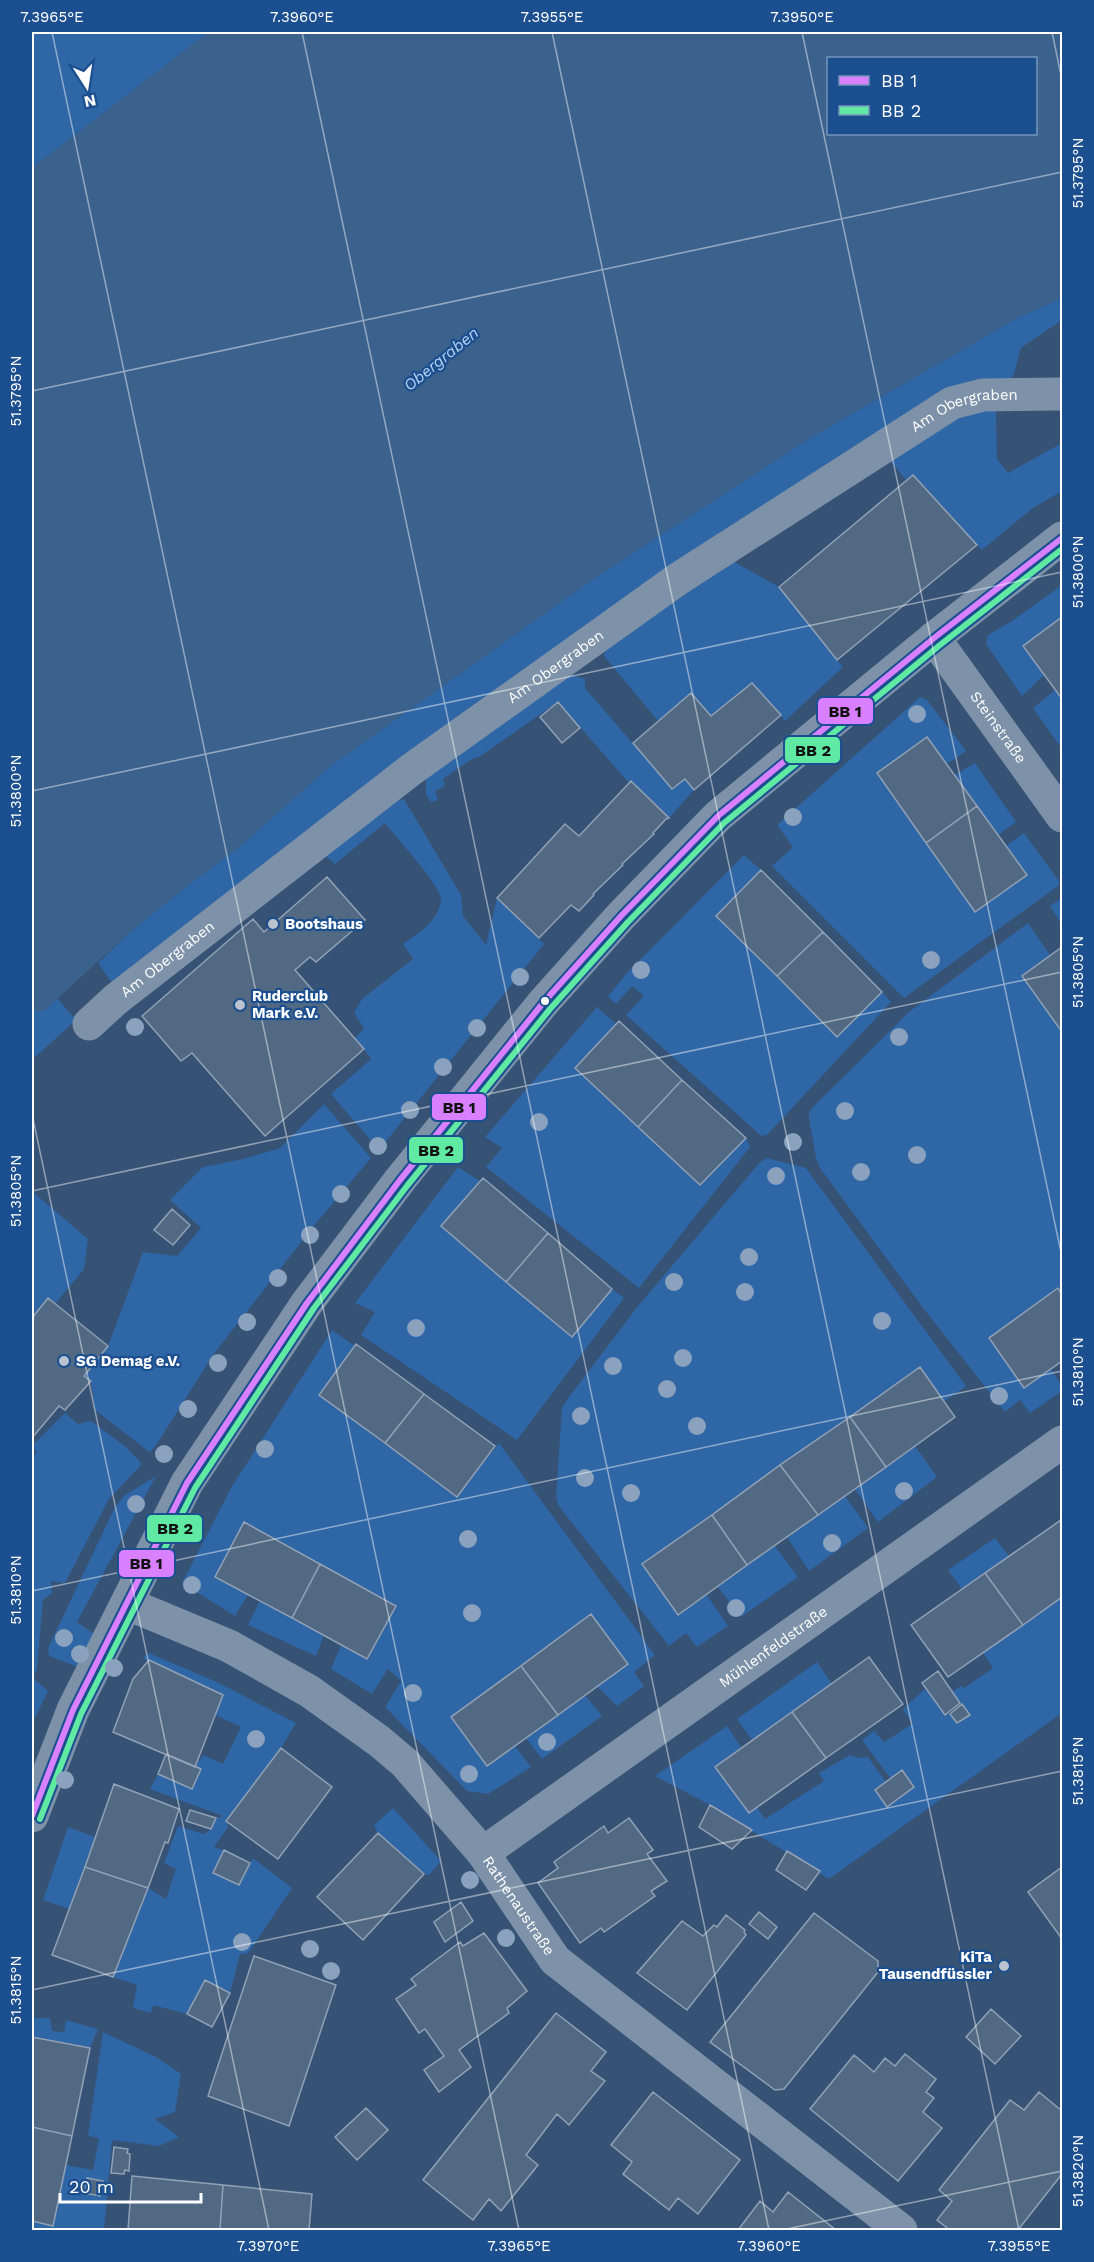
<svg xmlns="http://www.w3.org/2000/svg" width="1094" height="2262" font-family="'Work Sans',sans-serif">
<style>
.green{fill:#2f66a5}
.water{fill:#3b618d;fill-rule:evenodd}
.building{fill:#526984;stroke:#92a2b6;stroke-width:1.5}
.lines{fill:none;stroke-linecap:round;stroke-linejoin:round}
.minor{stroke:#7d92a8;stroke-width:33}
.bus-1-casing{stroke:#1b4f8f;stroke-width:10}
.bus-2-casing{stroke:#1b4f8f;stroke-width:10}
.bus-1{stroke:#d880ff;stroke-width:6}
.bus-2{stroke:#60e9a3;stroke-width:6}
.tree{fill:#8aa2be}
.ticks{fill:none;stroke:#fff;stroke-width:1.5;stroke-opacity:0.45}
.poi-dot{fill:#b9c2ce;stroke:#1b4f8f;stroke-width:2}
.bus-dot{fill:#fff;stroke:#1b4f8f;stroke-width:2}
.labels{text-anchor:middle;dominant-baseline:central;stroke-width:4.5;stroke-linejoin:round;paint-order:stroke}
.street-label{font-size:15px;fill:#fff;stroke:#1b4f8f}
.poi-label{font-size:15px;font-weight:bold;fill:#fff;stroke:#1b4f8f;text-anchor:start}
.water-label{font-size:16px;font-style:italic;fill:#b5d3f5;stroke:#1b4f8f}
.line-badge{stroke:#1b4f8f;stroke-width:2}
.pale-badge-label{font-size:16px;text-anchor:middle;font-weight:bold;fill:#111}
.neatline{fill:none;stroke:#fff;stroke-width:2}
.ticks-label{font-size:15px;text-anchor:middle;fill:#fff}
</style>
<rect width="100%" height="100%" fill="#365274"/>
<path class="green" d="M32,32h177l-177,136z
M1062,298v22l-41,28 -7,26 -7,10 -29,-2 -863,606 -17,-25 31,-30 58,-47 51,-38 91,-81 264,-188 217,-141 209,-121z
M973,409l23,2 1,48 11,14 54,-30v48l-29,17 -51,42 -69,-75 -7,5 -17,-21z
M729,559l50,28 64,80 -58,54 -33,-38 -41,33 -20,-23 -33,28 -54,-65 2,-9z
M1062,585v32l-39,29 21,29 -22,21 -36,-52 2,-9 24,-14z
M565,673l20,6v9l87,101 13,-10 9,11 -25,28 -38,-37 -2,2 -71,-81 -79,55 -7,2 -29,20 2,7 -10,5 3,9 -7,2 -5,-7v-16z
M1055,690l7,9v50l-29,-41z
M920,697l7,3 39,51 -19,13 -20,-27 -50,36 98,139 52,-37 -21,-29 18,-13 35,48 -1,5 -154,112 -132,-132 21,-19 -16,-22z
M975,763l41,59 -18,13 -43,-60z
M404,799l57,96 2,21 23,29 11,-47 47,46 -165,206 -48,-56 40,-35 -16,-21 9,-10 -10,-15 8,-14 51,-40 -10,-15c11,-8 25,-16 32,-28 3,-4 6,-13 6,-17 -2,-16 -45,-61 -56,-76l-50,41 -12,-10 74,-53z
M744,855l17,15 -45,46 121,121 45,-45 9,10 -124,133 -6,1 -3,-3 -132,-118 18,-19 -12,-10 -16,18 -8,-7 17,-22z
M1062,898v27l-12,-19z
M1028,923l22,32 -28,21 40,56v253l-72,53 34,50 27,-19 11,17v5l-32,22 -10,-13 -15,12 -82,-104 -103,-140 -4,-10 -7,-40v-6l4,-5 96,-95z
M57,998l19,22 -44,40v-47l2,-2h10z
M597,1007l19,17 -41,44 125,117 46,-47 4,9 -111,141 -153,-121 16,-19 -17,-11z
M324,1104l47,54 -59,70 -99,127 -58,92 -5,5 -2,-1 -53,-41 -4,-29 -7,-5 24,-30 35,-94 34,4 24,-28 -31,-28 33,-33 40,-8 37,-11z
M767,1158l39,10 160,218 -21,15 -26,-33 -276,196 63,30 22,32 -31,21 -11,-14 -17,13 -111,-141 -2,-8 6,-89 7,-11 69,-91 122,-144z
M458,1167l22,14 -39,45 130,111 41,-48 12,9 -107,142 -156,-105 14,-23 -20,-9z
M32,1191l56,48 -4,30 -28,34 -8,-5 -16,20z
M332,1330l23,16 -36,49 137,102 43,-54 156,212 -21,17 10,14 -27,20 -20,-20 31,-22 -37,-50 -139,103 35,49 28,-20 16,21 -43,27 -21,-3 -82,-84 16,-26 -13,-12 -16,25 -41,-25 10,-24 27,14 28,-53 -152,-84 -29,55 33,18 -13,21 -53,-33 49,-95z
M65,1413l13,11 12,-3 4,2 32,24 16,17 -33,35 -44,84 -14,-2 1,12 -9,7 -6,69 -4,9 15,13 -16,33v-266l5,-6 -5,-6z
M915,1446l22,31 -59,45 -23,-33z
M156,1476l-79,146 16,11v10l-15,24 -29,-11 -1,-8 67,-141 10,-12z
M845,1496l23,32 -59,43 -22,-34z
M995,1538l14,18 -47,33 -14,-19z
M774,1545l24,32 -57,40 -24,-31z
M1062,1597v116l-233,166 -119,-74 -55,-29 72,-50 14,21 -25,20 33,46 8,-6 8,12 59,-38 -5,-8 31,-18 8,3 10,-1 18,25 1,25 27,-21 -12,-16 -11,9 -29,-39 12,-9 10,11 28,-18 -9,-15 23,-21 18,26h6l7,9 12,-8 -17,-23 9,-6 3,2 29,-20 -10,-15z
M260,1601l64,34 -8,21 -68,-31z
M149,1653l70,30 77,40 -15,25 -55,73 2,6 -14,20 10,3 -10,23 25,12 14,-27 39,30 -41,61 -5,5h-6l-10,39 -25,-13 -18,34 -34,-9 -2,8 -18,-5 4,-23 -24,-8 35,-89 18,11 10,-30 -12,-6 14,-37 26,8 7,-5 5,-11 7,-2 -73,-27 8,-15 34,15 9,-20 -6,-2 8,-12 20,9 18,-37 -26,-12 7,-20 -80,-37z
M817,1662l15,22 -80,56 -15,-21z
M585,1695l17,21 -60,43 -16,-21z
M393,1808l48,53 -12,14 -5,-1 -46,-41 -4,-8z
M68,1827l27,10 -26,72 -26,-9z
M32,2018h18l2,13 12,1 2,-12 32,9 -8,19 -58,-11z
M103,2032l53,25 25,17 -6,38 -20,7 24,18 -20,9 -47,-6 -8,90h-72v-9l21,4 13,-60 27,5 6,-32 -11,-2z"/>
<path class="water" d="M209,32h853v266l-43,19 -209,121 -217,141 -264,188 -91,81 -51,38 -58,47 -85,78h-10l-2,2v-845zM828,58h208v76h-208z"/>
<path class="building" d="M913,475l64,70 -140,115 -58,-73z
M1062,617v82l-39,-53z
M752,683l29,32 -87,75 -9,-11 -13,10 -39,-46 58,-50 20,23z
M558,702l22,26 -18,15 -22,-26z
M927,737l50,69 -51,37 -49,-70z
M631,781l38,37 -3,1 -13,14 1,1 -32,30 1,1 -30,29 1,1 -15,16 -8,-6 -32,33 -42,-40 68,-74 14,12z
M977,806l50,69 -52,37 -49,-69z
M761,870l62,62 -46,44 -61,-60z
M327,877l38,43 -49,42 -6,-5 -15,13 69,79 -99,87 -73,-83 -11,8 -39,-45 111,-97 11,13z
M823,932l59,60 -45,45 -60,-61z
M1062,947v85l-40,-56z
M619,1021l63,59 -44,47 -63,-59z
M682,1080l64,58 -46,47 -62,-58z
M483,1178l65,55 -42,49 -65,-56z
M172,1209l18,16 -17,20 -19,-15z
M548,1233l64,56 -40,48 -66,-55z
M1058,1288l4,7v66l-38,27 -35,-50z
M48,1298l60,48 -24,30 7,5 -26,29 -6,-4 -27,32v-120z
M356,1344l68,50 -39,49 -66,-48z
M920,1367l35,50 -69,50 -36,-50z
M424,1394l71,52 -38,51 -72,-54z
M850,1417l36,50 -68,48 -38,-50z
M780,1465l38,50 -71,50 -35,-50z
M712,1515l35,50 -69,50 -36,-51z
M1061,1520l1,77 -39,28 -38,-52z
M244,1522l76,42 -28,54 -77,-41z
M320,1564l76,42 -29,53 -75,-41z
M985,1573l38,52 -75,52 -37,-52z
M591,1614l37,50 -70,51 -37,-49z
M869,1657l34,47 -77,54 -34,-46z
M149,1660l74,35 -28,72 -82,-35 20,-53z
M521,1666l37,49 -71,51 -36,-49z
M938,1671l22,32 -15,12 -23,-32z
M962,1704l8,11 -13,8 -7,-9z
M792,1712l34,46 -77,55 -34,-46z
M281,1748l51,39 -54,72 -52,-38z
M166,1754l35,15 -9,20 -34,-15z
M902,1770l12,17 -27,20 -12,-17z
M114,1784l65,25 -11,34 -3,-1 -17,46 -63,-21z
M710,1805l42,25 -20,19 -33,-22z
M190,1810l26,8 -5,11 -25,-8z
M629,1818l24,32 -6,4 20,27 -16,10 4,5 -51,36 -3,-4 -21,15 -42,-60 20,-15 -4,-6 50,-36 4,7z
M378,1833l46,41 -61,66 -46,-43z
M224,1850l26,13 -11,22 -26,-12z
M787,1851l33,20 -14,19 -30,-20z
M85,1867l63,21 -35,89 -61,-22z
M1062,1867v72l-34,-47z
M461,1902l12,19 -28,21 -11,-20z
M759,1912l18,15 -9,12 -19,-15z
M814,1913l64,48v11l-94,117 -9,1 -65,-48z
M726,1915l19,15 -1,2 2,3 -59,75 -50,-37 45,-52 21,15 11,-11 3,2z
M484,1933l43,58 -20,17 2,5 -50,37 12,17 -32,25 -15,-22 20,-14 -19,-27 -6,4 -23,-34 20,-14 -5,-6 49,-37 3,4z
M254,1956l82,29 -47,141 -81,-30z
M205,1980l25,13 -18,34 -25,-13z
M991,2009l30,27 -26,28 -29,-27z
M556,2013l50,39 -15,19 14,10 -36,44 -12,-11 -31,41 12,10 -37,46 -12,-12 -16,21 -50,-40z
M32,2037l58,11 -18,88 -40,-9z
M905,2054l31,25 -10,13 8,6 -11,14 19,16 -44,53 -88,-72 44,-54 20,17 11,-14 10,8z
M653,2092l87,68 -42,54 -20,-16 -9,12 -46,-36 9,-12 -21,-17z
M1039,2092l23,19v63l-44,56h-68l-13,-10 15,-19 -13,-11 71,-90 14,10z
M366,2108l22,22 -31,30 -22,-23z
M32,2127l40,9 -19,90 -21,-5z
M114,2147l14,2 -1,4 3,1 -1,17 -4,-1 -1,4 -13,-1z
M132,2176l91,9 -3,45h-92z
M87,2178l16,3 -3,15 -16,-3z
M223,2185l89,9 -3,36h-89z
M788,2192l48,38h-98l22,-29 13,11z"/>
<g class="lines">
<g class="minor">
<path id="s1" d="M934,638l128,178"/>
<path id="s2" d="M89,1024l26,-24 297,-231 266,-190 274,-176 31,-8 79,-1"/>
<path id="s3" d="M128,1604l101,42 80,45 70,50 26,22 78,90 72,107 346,270"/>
<path d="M32,1816l41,-106 114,-227 120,-180 93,-123 143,-177 78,-87 97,-100 216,-178 128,-100"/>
<path id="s4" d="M483,1853l579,-411"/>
</g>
<g class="bus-1-casing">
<path id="bus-1" d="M32,1816l41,-106 114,-227 120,-180 93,-123 143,-177 78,-87 97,-100 216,-178 128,-100"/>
</g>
<g class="bus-2-casing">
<path id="bus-2" d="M40,1819l41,-105 114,-226 119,-180 93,-122 143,-177 78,-87 96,-99 216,-178 122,-96"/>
</g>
<use href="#bus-1" class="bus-1"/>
<use href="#bus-2" class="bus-2"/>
</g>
<g class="tree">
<circle cx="917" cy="714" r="9"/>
<circle cx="793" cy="817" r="9"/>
<circle cx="931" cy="960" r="9"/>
<circle cx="641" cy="970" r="9"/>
<circle cx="520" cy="977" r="9"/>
<circle cx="135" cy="1027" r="9"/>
<circle cx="477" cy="1028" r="9"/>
<circle cx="899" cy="1037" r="9"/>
<circle cx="443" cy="1067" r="9"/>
<circle cx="410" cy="1110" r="9"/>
<circle cx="845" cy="1111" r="9"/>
<circle cx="539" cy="1122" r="9"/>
<circle cx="793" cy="1142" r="9"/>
<circle cx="378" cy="1146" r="9"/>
<circle cx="917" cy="1155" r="9"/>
<circle cx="861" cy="1172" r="9"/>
<circle cx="776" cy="1176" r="9"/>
<circle cx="341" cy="1194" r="9"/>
<circle cx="310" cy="1235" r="9"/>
<circle cx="749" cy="1257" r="9"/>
<circle cx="278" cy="1278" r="9"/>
<circle cx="674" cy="1282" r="9"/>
<circle cx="745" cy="1292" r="9"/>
<circle cx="882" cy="1321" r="9"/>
<circle cx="247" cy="1322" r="9"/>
<circle cx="416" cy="1328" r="9"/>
<circle cx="683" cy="1358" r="9"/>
<circle cx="218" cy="1363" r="9"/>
<circle cx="613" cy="1366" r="9"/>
<circle cx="667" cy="1389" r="9"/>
<circle cx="999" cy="1396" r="9"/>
<circle cx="188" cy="1409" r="9"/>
<circle cx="581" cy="1416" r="9"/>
<circle cx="697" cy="1426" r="9"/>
<circle cx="265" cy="1449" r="9"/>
<circle cx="164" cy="1454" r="9"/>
<circle cx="585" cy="1478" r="9"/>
<circle cx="904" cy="1491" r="9"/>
<circle cx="631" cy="1493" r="9"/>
<circle cx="136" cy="1504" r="9"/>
<circle cx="468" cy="1539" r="9"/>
<circle cx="832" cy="1543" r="9"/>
<circle cx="192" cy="1585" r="9"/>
<circle cx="736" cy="1608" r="9"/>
<circle cx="472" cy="1613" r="9"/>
<circle cx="64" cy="1638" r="9"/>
<circle cx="80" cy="1654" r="9"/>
<circle cx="114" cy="1668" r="9"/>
<circle cx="413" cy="1693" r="9"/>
<circle cx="256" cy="1739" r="9"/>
<circle cx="547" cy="1742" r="9"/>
<circle cx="469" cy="1774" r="9"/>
<circle cx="65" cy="1780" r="9"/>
<circle cx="470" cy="1880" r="9"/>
<circle cx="506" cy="1938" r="9"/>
<circle cx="242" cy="1942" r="9"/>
<circle cx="310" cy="1949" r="9"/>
<circle cx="331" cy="1971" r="9"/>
</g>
<path class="ticks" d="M52,32l467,2198M302,32l467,2198M552,32l467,2198M802,32l260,1225M1052,32l10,48M32,391l1030,-219M32,791l1030,-219M32,1114l237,1116M32,1191l1030,-219M32,1591l1030,-220M32,1990l1030,-219M782,2230l280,-59"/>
<g class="poi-dot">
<circle cx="273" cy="924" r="6"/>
<circle cx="240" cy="1005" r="6"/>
<circle cx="64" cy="1361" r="6"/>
<circle cx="1004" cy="1966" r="6"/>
</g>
<circle class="bus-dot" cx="545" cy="1001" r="5"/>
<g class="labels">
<g class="street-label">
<text stroke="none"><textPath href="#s2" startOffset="1074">Am Obergraben</textPath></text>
<text stroke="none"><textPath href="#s2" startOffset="588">Am Obergraben</textPath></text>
<text stroke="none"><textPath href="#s1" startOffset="110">Steinstraße</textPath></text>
<text stroke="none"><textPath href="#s2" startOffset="102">Am Obergraben</textPath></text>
<text stroke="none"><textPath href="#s4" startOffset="356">Mühlenfeldstraße</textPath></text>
<text stroke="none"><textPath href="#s3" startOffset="504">Rathenaustraße</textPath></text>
</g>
<g class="poi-label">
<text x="285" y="924">Bootshaus</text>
<text x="252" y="996">Ruderclub<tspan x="252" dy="17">Mark e.V.</tspan></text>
<text x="76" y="1361">SG Demag e.V.</text>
<text x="992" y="1957" text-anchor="end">KiTa<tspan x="992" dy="17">Tausendfüssler</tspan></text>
</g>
<g class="water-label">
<text transform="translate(441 359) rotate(-39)">Obergraben</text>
</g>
</g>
<g class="line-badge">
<rect x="817" y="697" width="57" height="28" rx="6" fill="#d880ff"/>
<rect x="784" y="736" width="57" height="28" rx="6" fill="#60e9a3"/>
<rect x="431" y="1093" width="56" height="28" rx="6" fill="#d880ff"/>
<rect x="408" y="1136" width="56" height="28" rx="6" fill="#60e9a3"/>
<rect x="146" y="1514" width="57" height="29" rx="6" fill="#60e9a3"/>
<rect x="118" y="1549" width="57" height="29" rx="6" fill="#d880ff"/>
</g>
<g class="pale-badge-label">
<text x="845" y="717">BB 1</text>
<text x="813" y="756">BB 2</text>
<text x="459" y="1113">BB 1</text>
<text x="436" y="1156">BB 2</text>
<text x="175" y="1534">BB 2</text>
<text x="146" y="1569">BB 1</text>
</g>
<rect width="1094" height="2262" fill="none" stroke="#1b4f8f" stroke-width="66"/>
<rect x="827" y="57" width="210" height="78" fill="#1b4f8f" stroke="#7695bc" stroke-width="1.5"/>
<rect x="839" y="76" width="30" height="9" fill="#d880ff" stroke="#7695bc" stroke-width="1.5"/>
<text x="881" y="87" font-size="18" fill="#ffffff">BB 1</text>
<rect x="839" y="106" width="30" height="9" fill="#60e9a3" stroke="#7695bc" stroke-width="1.5"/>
<text x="881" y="117" font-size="18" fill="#ffffff">BB 2</text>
<g transform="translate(87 87) rotate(168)" stroke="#1b4f8f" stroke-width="4.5" paint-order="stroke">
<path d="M0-4.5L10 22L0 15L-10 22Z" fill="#ffffff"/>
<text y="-9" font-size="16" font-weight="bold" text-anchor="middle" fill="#ffffff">N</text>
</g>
<path d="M60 2193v9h141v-9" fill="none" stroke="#ffffff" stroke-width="3"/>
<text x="69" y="2193" font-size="18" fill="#ffffff" stroke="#1b4f8f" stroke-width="4.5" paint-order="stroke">20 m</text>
<rect x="33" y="33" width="1028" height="2196" class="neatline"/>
<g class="ticks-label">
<text x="52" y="22">7.3965°E</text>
<text x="302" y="22">7.3960°E</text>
<text x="552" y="22">7.3955°E</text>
<text x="802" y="22">7.3950°E</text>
<text transform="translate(1078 173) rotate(-90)" y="5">51.3795°N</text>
<text transform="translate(16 391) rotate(-90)" y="5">51.3795°N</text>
<text transform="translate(1078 572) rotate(-90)" y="5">51.3800°N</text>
<text transform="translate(16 791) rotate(-90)" y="5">51.3800°N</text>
<text transform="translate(1078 972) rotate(-90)" y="5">51.3805°N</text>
<text transform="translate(16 1191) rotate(-90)" y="5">51.3805°N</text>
<text transform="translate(1078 1372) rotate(-90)" y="5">51.3810°N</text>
<text transform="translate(16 1590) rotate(-90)" y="5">51.3810°N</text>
<text transform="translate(1078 1771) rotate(-90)" y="5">51.3815°N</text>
<text transform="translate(16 1990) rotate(-90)" y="5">51.3815°N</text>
<text transform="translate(1078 2171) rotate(-90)" y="5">51.3820°N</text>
<text x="268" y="2251">7.3970°E</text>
<text x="519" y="2251">7.3965°E</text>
<text x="769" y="2251">7.3960°E</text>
<text x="1019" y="2251">7.3955°E</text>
</g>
</svg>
